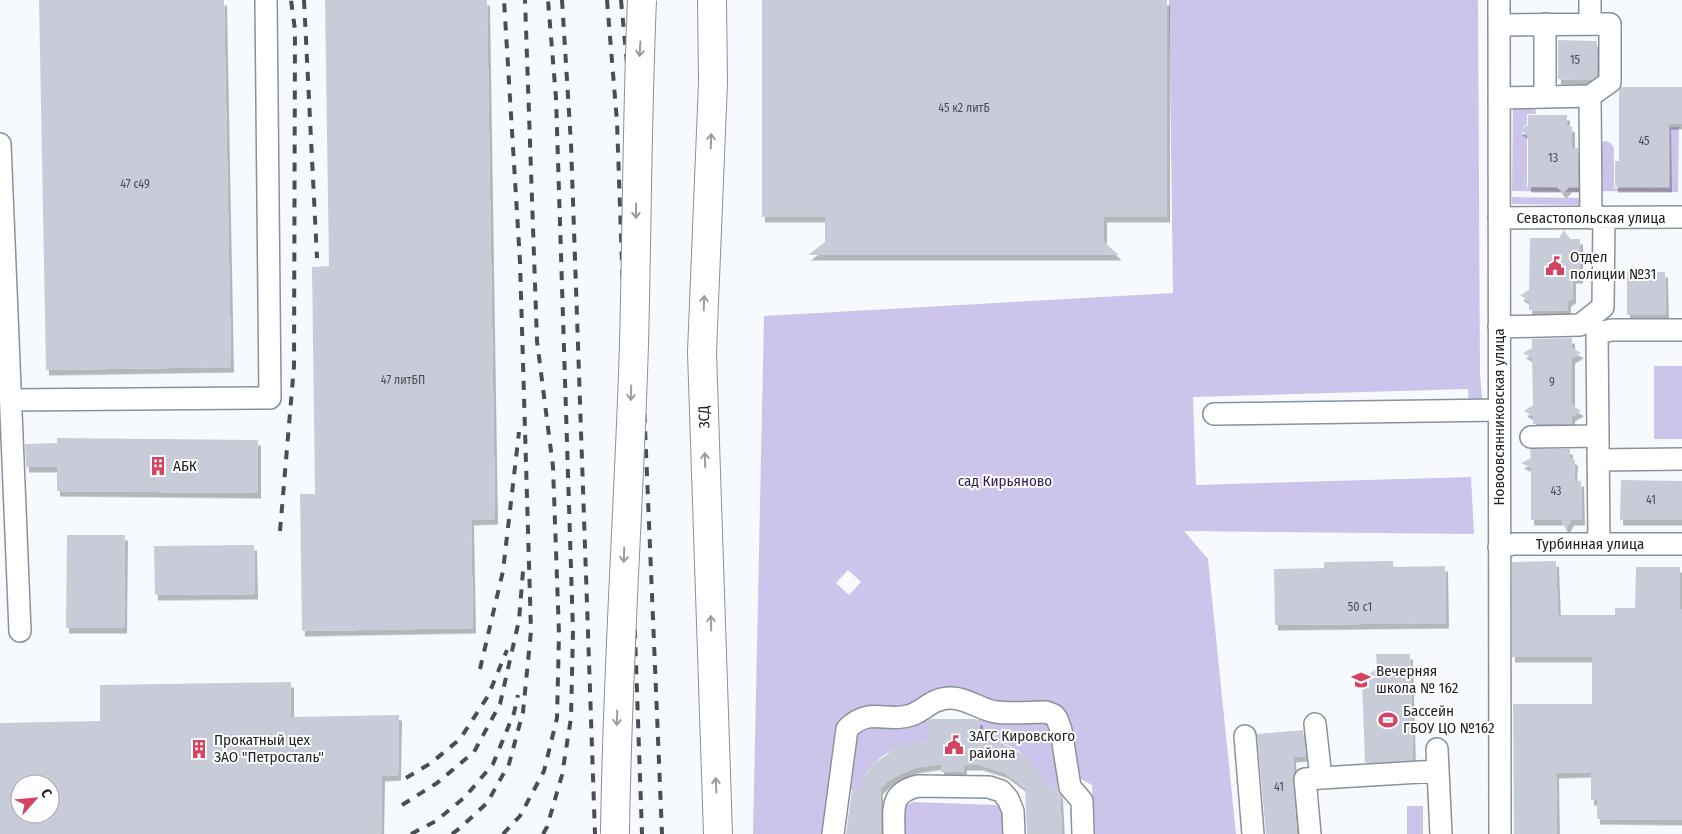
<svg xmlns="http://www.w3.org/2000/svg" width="1682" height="834" font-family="'Fira Sans Condensed',sans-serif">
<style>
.green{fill:#cdc4ec;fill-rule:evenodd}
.building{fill:#c8ccd9;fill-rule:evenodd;filter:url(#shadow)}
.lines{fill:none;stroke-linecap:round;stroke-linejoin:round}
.minor-casing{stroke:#88929b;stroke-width:24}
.highway-casing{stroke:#88929b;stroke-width:30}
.minor{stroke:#fff;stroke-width:21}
.highway{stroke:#fff;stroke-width:28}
.rail{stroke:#4a4e52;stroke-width:4;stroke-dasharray:9 9;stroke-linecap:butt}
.highway-bridge-casing{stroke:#88929b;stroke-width:30;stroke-linecap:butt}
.highway-bridge{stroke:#fff;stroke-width:28}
.oneway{stroke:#9b9c9e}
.labels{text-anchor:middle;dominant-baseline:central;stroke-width:4;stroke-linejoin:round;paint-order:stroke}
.number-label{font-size:12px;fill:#4a4e54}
.street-label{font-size:15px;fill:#202428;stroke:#fff}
.poi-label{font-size:15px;fill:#202428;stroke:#fff;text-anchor:start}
.park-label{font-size:15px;fill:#311a59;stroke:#fff}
</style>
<defs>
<filter id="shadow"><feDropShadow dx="3" dy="5.5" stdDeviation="0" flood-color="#0004"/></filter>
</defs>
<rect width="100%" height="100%" fill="#f6fafe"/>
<path class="green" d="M1169,0h309l2,375 3,32 -14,-2 -1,-16 -275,8 3,88 275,-8 3,57 -290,-3 24,28 28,275h-143l-1,-49 -15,-8 -13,-69 -64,-2 -27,-14 -33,2 -27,11 -58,7 -11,4 -5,12 -16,106h-70l11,-518 409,-23zM848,570l13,12 -12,13 -13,-12z
M1513,102h22l1,12h-9v10l-4,3 -1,6 5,3v51l30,1 3,2 6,1 3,-3h12v4l-69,-1z
M1670,127h9l-1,65 -81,-1 3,-48 6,-2 5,2 3,5v40h56z
M1512,197l69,1v7l-69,-1z
M1654,366h28v73h-28z
M1035,716l15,7 10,63 -13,1c-17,-32 -31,-44 -67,-49v-19z
M927,719v23c-31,1 -58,16 -67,48h-17l10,-54 12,-16z
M913,802l83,3 6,2 4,27h-102v-15l3,-14z
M1407,806h16v28h-16z"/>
<path class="building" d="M39,0h185l7,367 -185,3z
M325,0h162l8,519 -24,1 2,108 -171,3 -2,-137h15l-3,-227 17,-1z
M762,0h405v217h-63v25l15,13h-311l17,-13v-25h-63z
M1558,40l39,1 -1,36 -5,3 -33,-1z
M1621,87h61v37h-14l1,63h-54v-26h4v-71z
M1528,115h39v10l5,2v21h6v39h-9l-6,6 -5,-6h-30v-52l-9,-5 9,-5z
M1564,230l6,9h10v39h-7v20l-5,3v10l-39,-1v-9l-9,-6 9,-5 1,-52h29z
M1627,272h38l1,43h-39z
M1572,338v10l9,5 -9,5v47l9,6 -9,5v8h-39v-8l-9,-5 9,-6 -1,-47 -9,-5 9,-5v-9z
M57,438l201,2v53l-201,-2v-24h-31l-1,-23 32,-1z
M1530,449h40v9l5,2 -1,21h7l1,39h-11l-5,9 -5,-9h-30v-52l-10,-5 10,-5z
M1621,480l61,1v39h-62z
M67,535h58l-1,93h-58z
M254,545l1,49 -100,1 -1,-49z
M1393,561v6l52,-1 1,57 -171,2 -1,-56 50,-1v-6z
M1556,561l2,54h57v-7h20l1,-41h44v42h2v211l-85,-1v-19h-6v-28l-35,1 1,61h-43l-1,-130h79v-47h-80v-95z
M1376,654h34l3,106 -48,3 -3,-83 15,-12z
M291,682v35l108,-2 -1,60 -16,1 -1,58h-381v-111l100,-2v-36zM20,784h30v30h-30z
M930,719h45l5,1v18l16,2 28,15 9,8 14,24 10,-1 3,8 2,40h-35l-2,-46 -20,-15 -25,-8h-16v7h-23v-8l-26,4 -15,6 -12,7 -8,8 1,45h-35l6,-44h8l2,-9 12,-17 20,-15 10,-5 23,-2v-21z
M1303,730l3,26 -13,1 1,16 -1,7 4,54h-31l-9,-100z"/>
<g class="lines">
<g class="minor-casing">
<path id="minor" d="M1499,0l1,834
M1590,0v24
M1545,24v73
M1499,25l111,-1v58l-20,14 1,122
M1499,98l91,-2
M0,144l20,487
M1499,218l183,-1
M1499,327l81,-2 23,-18 1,-89
M11,400l259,-2 -4,-398
M1214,414l285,-4
M1531,437l67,-1
M1598,460l84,-1
M1599,543l-2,-210 15,-3h70
M1499,547l15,-3h168
M1315,724l6,54 116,-7
M1245,736l8,98
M1437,749l4,85
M833,834l14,-105c21,-22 38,-7 61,-13 16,-4 22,-17 41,-18 17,-1 31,12 47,14 16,2 34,0 50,0l8,3 3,4 4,11 9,57 12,14 1,33
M894,834c0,-25 -5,-41 24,-48l71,1 12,4 7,8 5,12 1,23
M1310,834l-5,-55 16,-1"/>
</g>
<g class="highway-casing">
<path id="highway" d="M712,0l1,82 -11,270 16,482"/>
</g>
<use href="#minor" class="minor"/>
<use href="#highway" class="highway"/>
<path class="rail" d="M304,0l13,258
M562,0l9,144 24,690
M607,0l10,122 25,712
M621,0l11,117 30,717
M280,531l14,-165 1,-336 -4,-30
M480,669l23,-98 16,-139
M406,778l25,-15 29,-24 28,-43 19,-46
M402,805l35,-22 37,-31 26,-48 19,-84 4,-49
M411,834l25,-13 29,-24 28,-33 21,-51 4,-18
M452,834l8,-6 27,-25 22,-39 14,-52 8,-81 -11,-369 -16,-262
M503,834l17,-18 24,-45 13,-53 2,-84 -6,-167 -16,-126 -12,-341
M543,834l4,-7 15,-52 9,-57 2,-87 -17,-533 -8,-98"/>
<g class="highway-bridge-casing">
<path id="highway-bridge" d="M615,834c2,-164 14,-327 19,-490 3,-115 3,-229 8,-344"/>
</g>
<use href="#highway-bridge" class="highway-bridge"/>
</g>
<defs><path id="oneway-shaft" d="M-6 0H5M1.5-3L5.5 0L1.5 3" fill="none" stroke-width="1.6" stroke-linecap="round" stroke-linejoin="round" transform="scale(1.25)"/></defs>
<g class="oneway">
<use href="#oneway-shaft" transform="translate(640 49) rotate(93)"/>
<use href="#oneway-shaft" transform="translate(711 141) rotate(-88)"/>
<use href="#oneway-shaft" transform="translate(636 211) rotate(91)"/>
<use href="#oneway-shaft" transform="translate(704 303) rotate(-88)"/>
<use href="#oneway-shaft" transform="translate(631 393) rotate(92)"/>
<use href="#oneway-shaft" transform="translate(705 460) rotate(-92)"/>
<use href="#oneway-shaft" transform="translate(624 555) rotate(92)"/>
<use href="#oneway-shaft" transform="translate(711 623) rotate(-92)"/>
<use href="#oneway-shaft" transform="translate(617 718) rotate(92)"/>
<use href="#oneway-shaft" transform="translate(716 785) rotate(-93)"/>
</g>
<defs>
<g id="civic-bare" transform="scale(1.5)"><path d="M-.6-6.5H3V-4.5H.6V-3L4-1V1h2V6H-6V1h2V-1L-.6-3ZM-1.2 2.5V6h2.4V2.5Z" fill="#d44462" stroke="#fff" stroke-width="2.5" paint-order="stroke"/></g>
<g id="building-bare" transform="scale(1.5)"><path d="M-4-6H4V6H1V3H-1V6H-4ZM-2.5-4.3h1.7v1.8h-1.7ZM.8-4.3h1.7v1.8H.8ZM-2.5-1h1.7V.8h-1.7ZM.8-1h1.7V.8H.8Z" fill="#d44462" stroke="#fff" stroke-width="2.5" paint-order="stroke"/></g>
<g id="school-bare" transform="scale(1.5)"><path d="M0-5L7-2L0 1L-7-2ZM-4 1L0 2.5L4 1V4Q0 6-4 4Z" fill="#d44462" stroke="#fff" stroke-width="2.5" paint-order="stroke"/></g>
<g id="stadium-bare" transform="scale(1.5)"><path d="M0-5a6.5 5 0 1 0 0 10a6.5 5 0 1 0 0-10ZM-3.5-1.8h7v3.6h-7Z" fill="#d44462" stroke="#fff" stroke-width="2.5" paint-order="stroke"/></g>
</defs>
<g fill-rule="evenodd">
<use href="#civic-bare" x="1555" y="266"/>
<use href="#building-bare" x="158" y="466"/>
<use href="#school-bare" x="1361" y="680"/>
<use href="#stadium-bare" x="1388" y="720"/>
<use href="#civic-bare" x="954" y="745"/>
<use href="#building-bare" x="199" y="749"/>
</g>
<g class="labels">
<g class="number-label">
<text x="1575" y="60">15</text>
<text x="964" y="108">45 к2 литБ</text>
<text x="1644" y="141">45</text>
<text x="1553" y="158">13</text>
<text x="135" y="184">47 с49</text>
<text x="403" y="380">47 литБП</text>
<text x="1552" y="382">9</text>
<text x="1556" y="491">43</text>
<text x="1651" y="500">41</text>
<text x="1360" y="607">50 с1</text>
<text x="1279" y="787">41</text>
</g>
<g class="street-label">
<text x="1591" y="218">Севастопольская улица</text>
<text transform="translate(704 417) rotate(-92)">ЗСД</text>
<text transform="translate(1499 417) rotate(-90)">Новоовсянниковская улица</text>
<text x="1590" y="544">Турбинная улица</text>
</g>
<g class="poi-label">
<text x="1570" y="257">Отдел<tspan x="1570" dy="17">полиции №31</tspan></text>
<text x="173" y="466">АБК</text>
<text x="1376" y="671">Вечерняя<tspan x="1376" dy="17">школа № 162</tspan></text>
<text x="1403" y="711">Бассейн<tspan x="1403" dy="17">ГБОУ ЦО №162</tspan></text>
<text x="969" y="736">ЗАГС Кировского<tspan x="969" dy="17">района</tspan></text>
<text x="214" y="740">Прокатный цех<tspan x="214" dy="17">ЗАО "Петросталь"</tspan></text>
</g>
<g class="park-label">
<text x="1005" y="481">сад Кирьяново</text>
</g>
</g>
<g transform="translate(35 799) rotate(63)"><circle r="24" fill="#ffffff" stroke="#a6a7a9"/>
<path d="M0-4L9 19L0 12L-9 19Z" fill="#d44462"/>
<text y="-8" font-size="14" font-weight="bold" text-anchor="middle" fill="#202428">С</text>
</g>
</svg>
